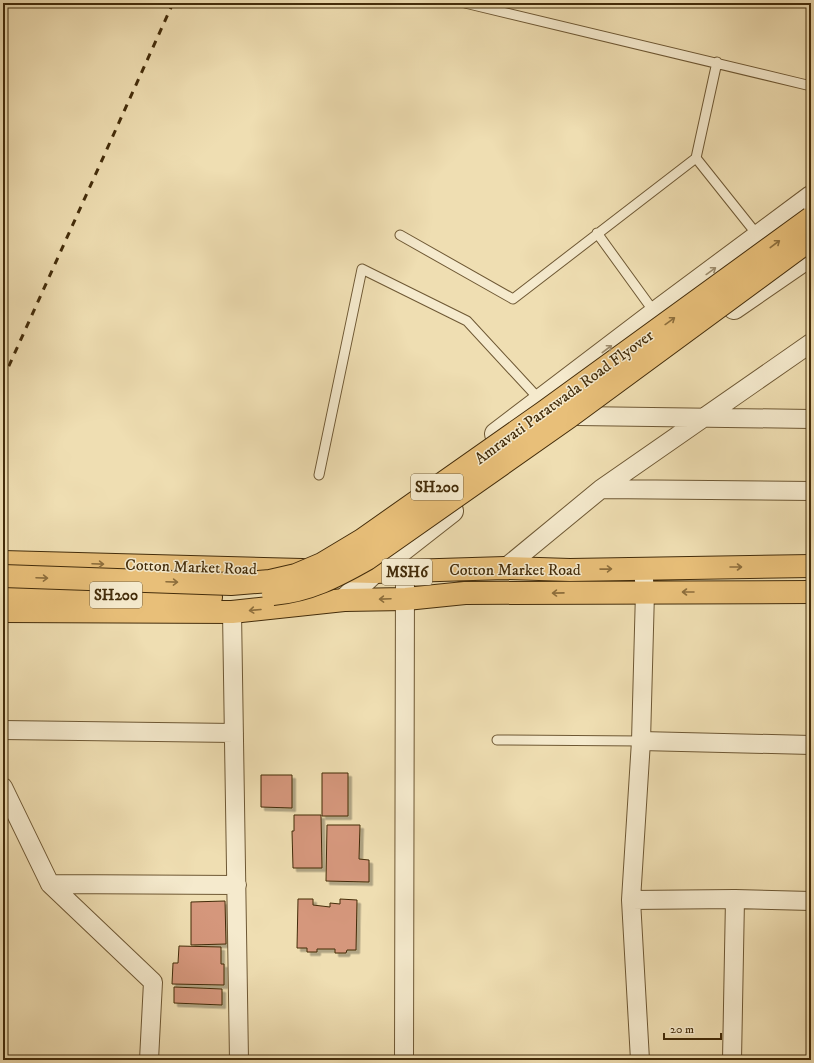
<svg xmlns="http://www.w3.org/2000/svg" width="814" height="1063" font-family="'IM FELL DW Pica',serif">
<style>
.building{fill:#d5977c;stroke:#432c0a;filter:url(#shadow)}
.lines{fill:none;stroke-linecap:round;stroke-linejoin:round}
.service-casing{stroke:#6e5834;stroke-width:11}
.minor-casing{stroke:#6e5834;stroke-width:20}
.tertiary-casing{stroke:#6e5834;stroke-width:24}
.primary-casing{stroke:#432c0a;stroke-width:24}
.service{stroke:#f5eacd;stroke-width:9}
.minor{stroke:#f5eacd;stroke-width:18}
.tertiary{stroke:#f5eacd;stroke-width:22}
.primary{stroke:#e8bf79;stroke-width:22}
.rail{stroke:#432c0a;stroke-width:3;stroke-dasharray:7 7;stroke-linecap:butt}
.primary-bridge-casing{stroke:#432c0a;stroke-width:24;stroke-linecap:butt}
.primary-bridge{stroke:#e8bf79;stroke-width:22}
.oneway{stroke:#8d6e3c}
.oneway2{stroke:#9c8b6c}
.labels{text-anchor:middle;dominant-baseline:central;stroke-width:3;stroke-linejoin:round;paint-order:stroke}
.shield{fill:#f5eacd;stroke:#786544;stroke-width:1}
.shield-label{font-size:15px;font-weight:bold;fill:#432c0a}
.street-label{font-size:16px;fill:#432c0a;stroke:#f5eacd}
</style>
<defs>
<filter id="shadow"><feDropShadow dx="3.5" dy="3.5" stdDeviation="0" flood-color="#0004"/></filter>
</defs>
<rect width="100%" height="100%" fill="#efdeb2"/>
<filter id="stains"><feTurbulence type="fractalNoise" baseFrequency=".005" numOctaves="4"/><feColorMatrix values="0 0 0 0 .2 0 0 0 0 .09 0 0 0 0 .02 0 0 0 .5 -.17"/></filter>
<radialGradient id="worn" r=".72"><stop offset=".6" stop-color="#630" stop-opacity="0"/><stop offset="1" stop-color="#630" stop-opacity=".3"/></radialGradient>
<path class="building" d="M322,773h26v43h-26z
M261,775h31v33l-31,-1z
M294,815h27l1,53h-29l-1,-37h2z
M327,825h33l-1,34 10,1v22l-43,-1z
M298,899h15v6l17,2v-4l10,1v-5l17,1 -1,50h-9l-1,3h-11v-4h-18v3h-10v-4h-10z
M225,901l1,43 -35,1v-43z
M179,946l42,1v17h3v21l-52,-1 1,-21h5z
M174,987l48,2v16l-48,-2z"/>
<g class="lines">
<g class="service-casing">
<path id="service" d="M465,3l346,83
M696,158l21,-96
M597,233l58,80
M400,235l113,64 183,-141 63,79
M319,475l43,-206 105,52 73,79
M497,740l144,1"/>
</g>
<g class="minor-casing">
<path id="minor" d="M577,416l234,3
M601,489l210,2
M505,568l96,-79 210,-146
M232,612l7,448
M3,730l231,3
M641,741l170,4
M3,787l47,97 103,98 -4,78
M50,884l187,1
M631,900l104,-1 76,2
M404,1060l1,-488
M640,1060l-9,-160 10,-159 4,-149 -2,-24
M732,1060l3,-161"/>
</g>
<g class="tertiary-casing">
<path id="tertiary" d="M734,308l77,-53
M496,434l159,-121 156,-116
M344,600l30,-28 78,-61"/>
</g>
<g class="primary-casing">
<path id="primary" d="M3,562l299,8
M336,571l38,1 131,-4 65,2 241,-4
M3,594l208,3
M3,611l229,1 112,-12 62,-1 59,-6 346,-1"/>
</g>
<use href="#service" class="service"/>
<use href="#minor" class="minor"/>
<use href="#tertiary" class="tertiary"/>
<use href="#primary" class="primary"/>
<path class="rail" d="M3,379l170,-376"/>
<g class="primary-bridge-casing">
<path id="primary-bridge" d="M3,576l228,8 39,-3 26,-6 26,-11 40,-24 182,-128 267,-194
M273,594c36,-3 64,-18 94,-35l202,-142 242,-178"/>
</g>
<use href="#primary-bridge" class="primary-bridge"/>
</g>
<defs><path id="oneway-shaft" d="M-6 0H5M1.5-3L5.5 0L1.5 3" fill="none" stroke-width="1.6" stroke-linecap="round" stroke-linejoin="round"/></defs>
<g class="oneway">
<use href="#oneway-shaft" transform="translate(775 244) rotate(-37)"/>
<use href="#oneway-shaft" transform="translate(670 321) rotate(-36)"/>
<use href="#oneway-shaft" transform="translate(98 564) rotate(2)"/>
<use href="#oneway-shaft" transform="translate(736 567)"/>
<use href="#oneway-shaft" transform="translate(606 569) rotate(-1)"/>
<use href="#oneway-shaft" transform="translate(42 578) rotate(2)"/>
<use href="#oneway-shaft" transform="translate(172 582) rotate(2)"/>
<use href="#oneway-shaft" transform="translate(688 592) rotate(180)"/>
<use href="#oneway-shaft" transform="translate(558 593) rotate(179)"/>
<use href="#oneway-shaft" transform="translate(385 599) rotate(178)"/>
<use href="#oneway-shaft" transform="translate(255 610) rotate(175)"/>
</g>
<g class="oneway2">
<use href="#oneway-shaft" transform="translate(711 271) rotate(-36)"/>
<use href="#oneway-shaft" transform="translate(607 349) rotate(-37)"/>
</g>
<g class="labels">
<g class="shield">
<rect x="411" y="474" width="52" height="26" rx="3"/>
<rect x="382" y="559" width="50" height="26" rx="3"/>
<rect x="90" y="582" width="52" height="26" rx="3"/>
</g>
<g class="shield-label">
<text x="437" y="487">SH200</text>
<text x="407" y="572">MSH6</text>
<text x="116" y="595">SH200</text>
</g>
<g class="street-label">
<text transform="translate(564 397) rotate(-36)">Amravati Paratwada Road Flyover</text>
<text transform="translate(191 567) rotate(2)">Cotton Market Road</text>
<text x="515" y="570">Cotton Market Road</text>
</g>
</g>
<rect width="814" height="1063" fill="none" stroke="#efdeb2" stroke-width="16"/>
<rect x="4" y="4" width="806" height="1055" fill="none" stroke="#432c0a" stroke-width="2"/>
<rect x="8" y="8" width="798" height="1047" fill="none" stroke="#432c0a"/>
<path d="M664 1033v6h57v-6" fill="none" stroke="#432c0a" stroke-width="2"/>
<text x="670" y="1033" font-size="12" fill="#432c0a" stroke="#f5eacd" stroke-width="3" paint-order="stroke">20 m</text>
<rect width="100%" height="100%" filter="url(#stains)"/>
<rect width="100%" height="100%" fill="url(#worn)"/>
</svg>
